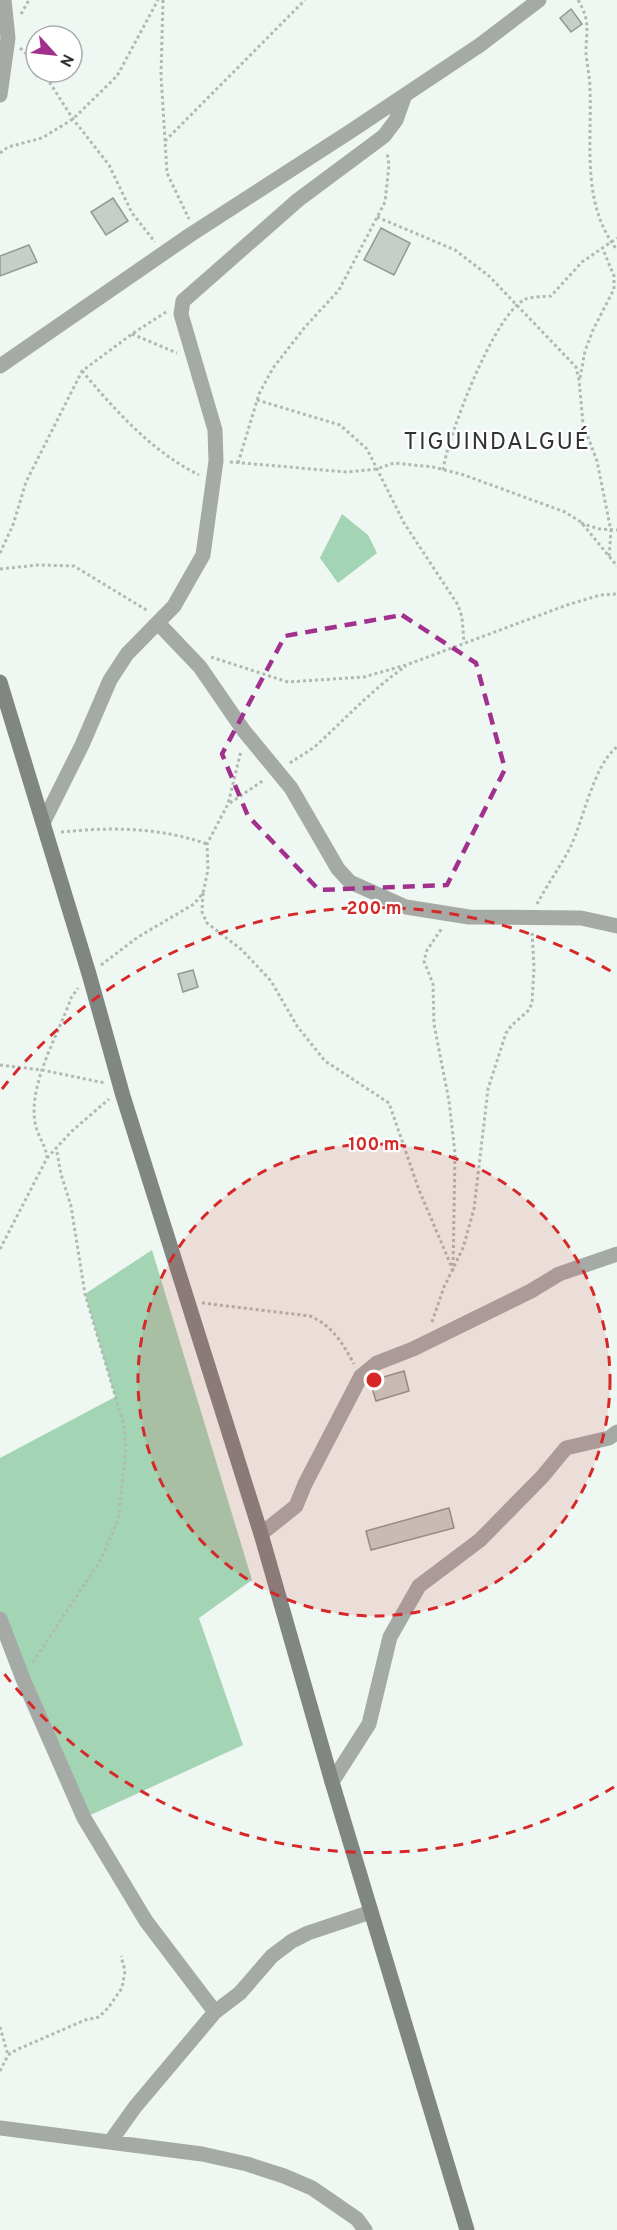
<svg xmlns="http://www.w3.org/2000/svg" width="617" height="2230" font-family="Overpass,sans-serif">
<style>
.green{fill:#a3d4b4}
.building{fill:#c6cec8;stroke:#909993;stroke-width:1.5}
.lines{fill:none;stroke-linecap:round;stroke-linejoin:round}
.path{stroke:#b2b9b5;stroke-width:3;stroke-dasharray:3 3;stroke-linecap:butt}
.street{stroke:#a6aaa7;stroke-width:15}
.secondary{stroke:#818683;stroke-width:15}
.marked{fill:none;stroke:#a2318e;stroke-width:4.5;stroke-dasharray:12 8;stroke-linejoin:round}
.ring{fill:none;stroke:#d62828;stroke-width:3;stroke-dasharray:10 8}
.labels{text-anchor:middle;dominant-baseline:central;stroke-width:4.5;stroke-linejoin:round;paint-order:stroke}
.quarter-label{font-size:24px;letter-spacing:1.5px;fill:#303331;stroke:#fff}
.centre{fill:#d62828;stroke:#fff;stroke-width:3}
.ring-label{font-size:18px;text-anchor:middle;font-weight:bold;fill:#d62828;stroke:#fff;stroke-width:4.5;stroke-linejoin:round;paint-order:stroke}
</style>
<rect width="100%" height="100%" fill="#eef7f1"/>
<path class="green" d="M342,514l26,21 9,18 -39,30 -18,-25z
M152,1250l100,330 -53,38 44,127 -159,73 -84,-199v-161l115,-61 -30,-103z"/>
<path class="building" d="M571,9l11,15 -11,8 -11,-14z
M113,198l15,23 -22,14 -15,-23z
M381,228l29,15 -16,32 -30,-15z
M29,245l8,17 -37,14v-20z
M193,970l5,17 -15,5 -5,-18z
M404,1371l5,20 -33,10 -6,-20z
M449,1508l5,20 -83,22 -5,-19z"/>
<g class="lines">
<path class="path" d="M163,0l-2,75 6,98 22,46
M578,0c13,22 8,29 8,53 1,12 4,24 4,37 2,55 -9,113 27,160
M21,14l8,-14
M20,48l16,15
M43,72l30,47 36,46 23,48 23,29
M165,141l140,-141
M0,153l8,-6 34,-9 31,-19 44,-43 41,-76
M377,217l78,33 34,26 87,91 3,13 4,44 14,37 14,70 -2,27
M132,334l45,19
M82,371c34,40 69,80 117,104
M580,378l5,-27 8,-21 21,-41v-13l-12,-29
M257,400l83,25 27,24 37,74 54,82 4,12 2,26
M230,462l117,10 30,-3 17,-6 39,4 31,8 101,37 16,10 36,44
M238,463l21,-69 14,-26 32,-41 34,-37 46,-88 4,-37 -2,-13
M443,470c5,-34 51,-155 81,-170 6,-4 20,-3 27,-4l31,-34 35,-24
M581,523l18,6 18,1
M0,553l13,-28 13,-43 56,-111 50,-37 34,-22
M0,569l38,-4 36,1 74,45
M211,657l77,25 76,-5 45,-13 158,-59 33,-10 17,-1
M290,763c10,-7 22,-13 31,-22 28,-26 53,-53 85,-75
M230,803l34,-23
M61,832c49,-5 98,-5 146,12
M203,893l-1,19 5,11 35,27 29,31 26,45 28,35 64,42 30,87 34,80 2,-117 -6,-52 -15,-77 -1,-40 -9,-23 3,-11 15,-22
M537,904c10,-19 23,-37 33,-56 14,-29 23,-82 47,-101
M101,965l37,-28 56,-33 9,-11 5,-23 -1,-26 21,-40 13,-53
M0,1065l42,5 63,13
M47,1158l25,-27 37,-32
M0,1249l47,-91c-1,-12 -8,-20 -11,-31 -10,-40 22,-91 35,-129l7,-10
M202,1303l108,13c23,10 33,28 44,48
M432,1322l12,-35 19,-39 11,-39 14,-120 18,-56 6,-8 17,-15 3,-7 2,-35 -2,-37
M33,1662l67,-101 18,-41 8,-72 -3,-26 -38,-128 -14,-88 -10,-32 -5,-27
M0,2027l8,28
M0,2071l8,-16 8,-5 69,-30 14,-3 9,-9 14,-20 3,-17 -4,-15"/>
<path class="street" d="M0,95l8,-57 -4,-38
M0,366l190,-131 161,-104 129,-86 59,-45
M158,623l42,44 44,64 47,57 47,81 12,13 56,25 63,10 112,1 36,8
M43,823l39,-78 28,-65 17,-26 47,-48 29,-51 13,-94 -1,-31 -34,-116 2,-13 115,-101 86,-64 12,-16 9,-25
M261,1534l35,-28 9,-22 56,-108 16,-13 36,-14 118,-58 28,-17 58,-20
M0,1619l23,60 61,139 62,103 69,91
M332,1782l37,-58 21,-87 29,-51 61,-46 62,-63 24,-29 43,-10 8,-6
M0,2128l202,26 45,10 37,12 28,12 45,31 8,11
M110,2142l25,-35 80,-95 25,-19 32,-37 20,-15 16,-8 63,-21"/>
<path class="secondary" d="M0,682l89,292 34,122 138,438 71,248 135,448"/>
</g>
<path class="marked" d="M402,615l74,48 29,106 -58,116 -128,5 -71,-74 -26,-62 63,-118z"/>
<circle cx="374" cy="1380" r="236" fill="#d62828" fill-opacity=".12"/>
<g class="ring">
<circle cx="374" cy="1380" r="236"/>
<path d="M614 1787A472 472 0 0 1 2 1671M2 1089A472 472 0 0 1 614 973"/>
</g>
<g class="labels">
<g class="quarter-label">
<text x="497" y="443">TIGUINDALGUÉ</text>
</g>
</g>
<circle cx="374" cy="1380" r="9" class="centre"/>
<g class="ring-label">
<text x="374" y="914">200 m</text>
<text x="374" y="1150">100 m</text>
</g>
<g transform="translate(54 54) rotate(117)"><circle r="28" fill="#ffffff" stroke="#acadad" stroke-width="1.5"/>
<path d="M0-4.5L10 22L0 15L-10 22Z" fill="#a2318e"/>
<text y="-9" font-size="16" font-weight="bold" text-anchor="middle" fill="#303331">N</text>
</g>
</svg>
